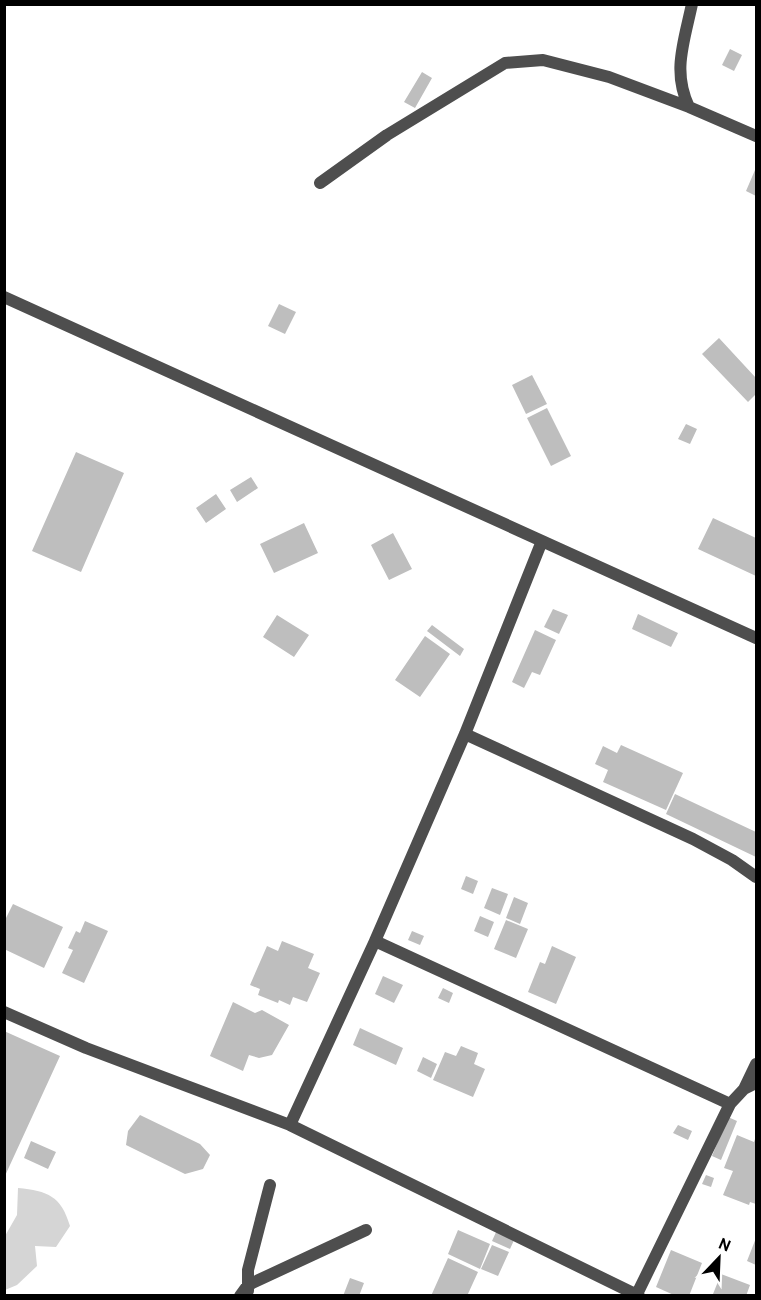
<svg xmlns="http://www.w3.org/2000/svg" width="761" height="1300" font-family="Overpass,sans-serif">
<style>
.green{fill:#d5d5d5}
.building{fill:#bebebe}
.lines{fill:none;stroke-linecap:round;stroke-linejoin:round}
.minor{stroke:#4e4e4e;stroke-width:12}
</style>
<rect width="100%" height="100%" fill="#fff"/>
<path class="green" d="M18,1188c30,3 43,8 52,38l-14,21 -21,-1 2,20 -20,19 -12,5v-54l12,-21z"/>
<path class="building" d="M730,49l12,6 -8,16 -12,-6z
M422,72l10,6 -17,30 -11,-6z
M755,170l1,1v25l-10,-5z
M279,304l17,8 -11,22 -17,-8z
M719,338l37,40v16l-8,8 -46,-48z
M532,375l15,29 -21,10 -14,-29z
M547,408l24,48 -20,10 -24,-48z
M686,424l11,5 -7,15 -12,-5z
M76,452l48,21 -43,99 -49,-21z
M251,477l7,11 -21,14 -7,-12z
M216,494l10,15 -20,14 -10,-15z
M713,518l43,20v38l-58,-27z
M304,523l14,30 -44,20 -14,-29z
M393,533l19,36 -23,11 -18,-35z
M553,609l15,6 -9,19 -15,-7z
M638,614l40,19 -7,14 -39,-18z
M277,615l32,20 -15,22 -31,-20z
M432,625l32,24 -4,7 -33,-25z
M535,630l21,10 -16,35 -8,-3 -8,16 -12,-6z
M425,636l25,18 -30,43 -25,-17z
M621,745l62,28 -17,37 -63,-28 5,-12 -13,-6 8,-18 14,7z
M675,794l81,38v25l-90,-43z
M466,876l12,5 -5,13 -12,-5z
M492,888l16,6 -8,21 -16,-7z
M514,897l14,6 -8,21 -14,-6z
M13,904l50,23 -19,41 -40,-19v-27z
M480,916l14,6 -6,15 -14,-6z
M506,920l22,9 -12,29 -22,-9z
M85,921l23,10 -24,52 -22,-10 11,-23 -5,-2 8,-17 4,2z
M412,931l12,5 -4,9 -12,-5z
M282,941l32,13 -6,14 12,5 -13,29 -14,-5 -3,8 -11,-5 -1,3 -20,-8 2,-6 -10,-4 17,-39 11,5z
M552,946l24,11 -20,47 -28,-12 12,-30 5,2z
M383,976l20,9 -9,18 -19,-9z
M443,988l10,5 -4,10 -11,-5z
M233,1002l22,11 7,-3 27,15 -17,30 -13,3 -10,-3 -6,16 -33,-15z
M360,1028l43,20 -7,17 -43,-20z
M4,1031l56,25 -56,122z
M461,1046l17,7 -4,11 11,5 -12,28 -40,-17 12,-28 11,4z
M423,1057l14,7 -6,14 -14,-7z
M140,1115l60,29 10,11 -7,14 -18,5 -59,-29 2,-14z
M728,1117l9,4 -16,39 -9,-4z
M678,1125l14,6 -4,9 -15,-7z
M737,1135l17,7 2,-6v68l-6,-2 -1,3 -26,-10 10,-24 -9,-3z
M31,1141l25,11 -8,17 -24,-11z
M706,1175l8,3 -3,9 -9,-3z
M458,1230l32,14 -10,25 -32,-15z
M497,1230l18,8 -5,11 -18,-8z
M756,1238v27l-9,-4z
M492,1245l17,7 -11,24 -17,-7z
M671,1250l31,13 -13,33h-13l-20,-9z
M448,1258l30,14 -11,24h-36z
M721,1274l29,11 -4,11 -33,-2z
M350,1278l14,5 -5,13h-16z"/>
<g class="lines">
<path class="minor" d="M692,4c-8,38 -20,68 -3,103l67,29
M320,183l67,-48 118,-72 38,-3 66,17 80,30
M4,297l752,341
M542,541l-77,193 -90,207 355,163
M465,734l228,105 39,21 24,17
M4,1012l82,36 204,77 349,171
M744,1089l12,-25
M290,1125l85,-184
M248,1291v-21l22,-85
M240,1296l8,-11 118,-55
M636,1296l94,-192 14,-15 12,-6"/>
</g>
<rect width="761" height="1300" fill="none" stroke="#000000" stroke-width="12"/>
<g transform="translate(719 1258) rotate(23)" stroke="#ffffff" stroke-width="4.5" paint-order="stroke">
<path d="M0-4.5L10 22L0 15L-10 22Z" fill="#000000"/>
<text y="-9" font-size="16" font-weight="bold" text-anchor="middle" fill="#000000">N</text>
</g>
</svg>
